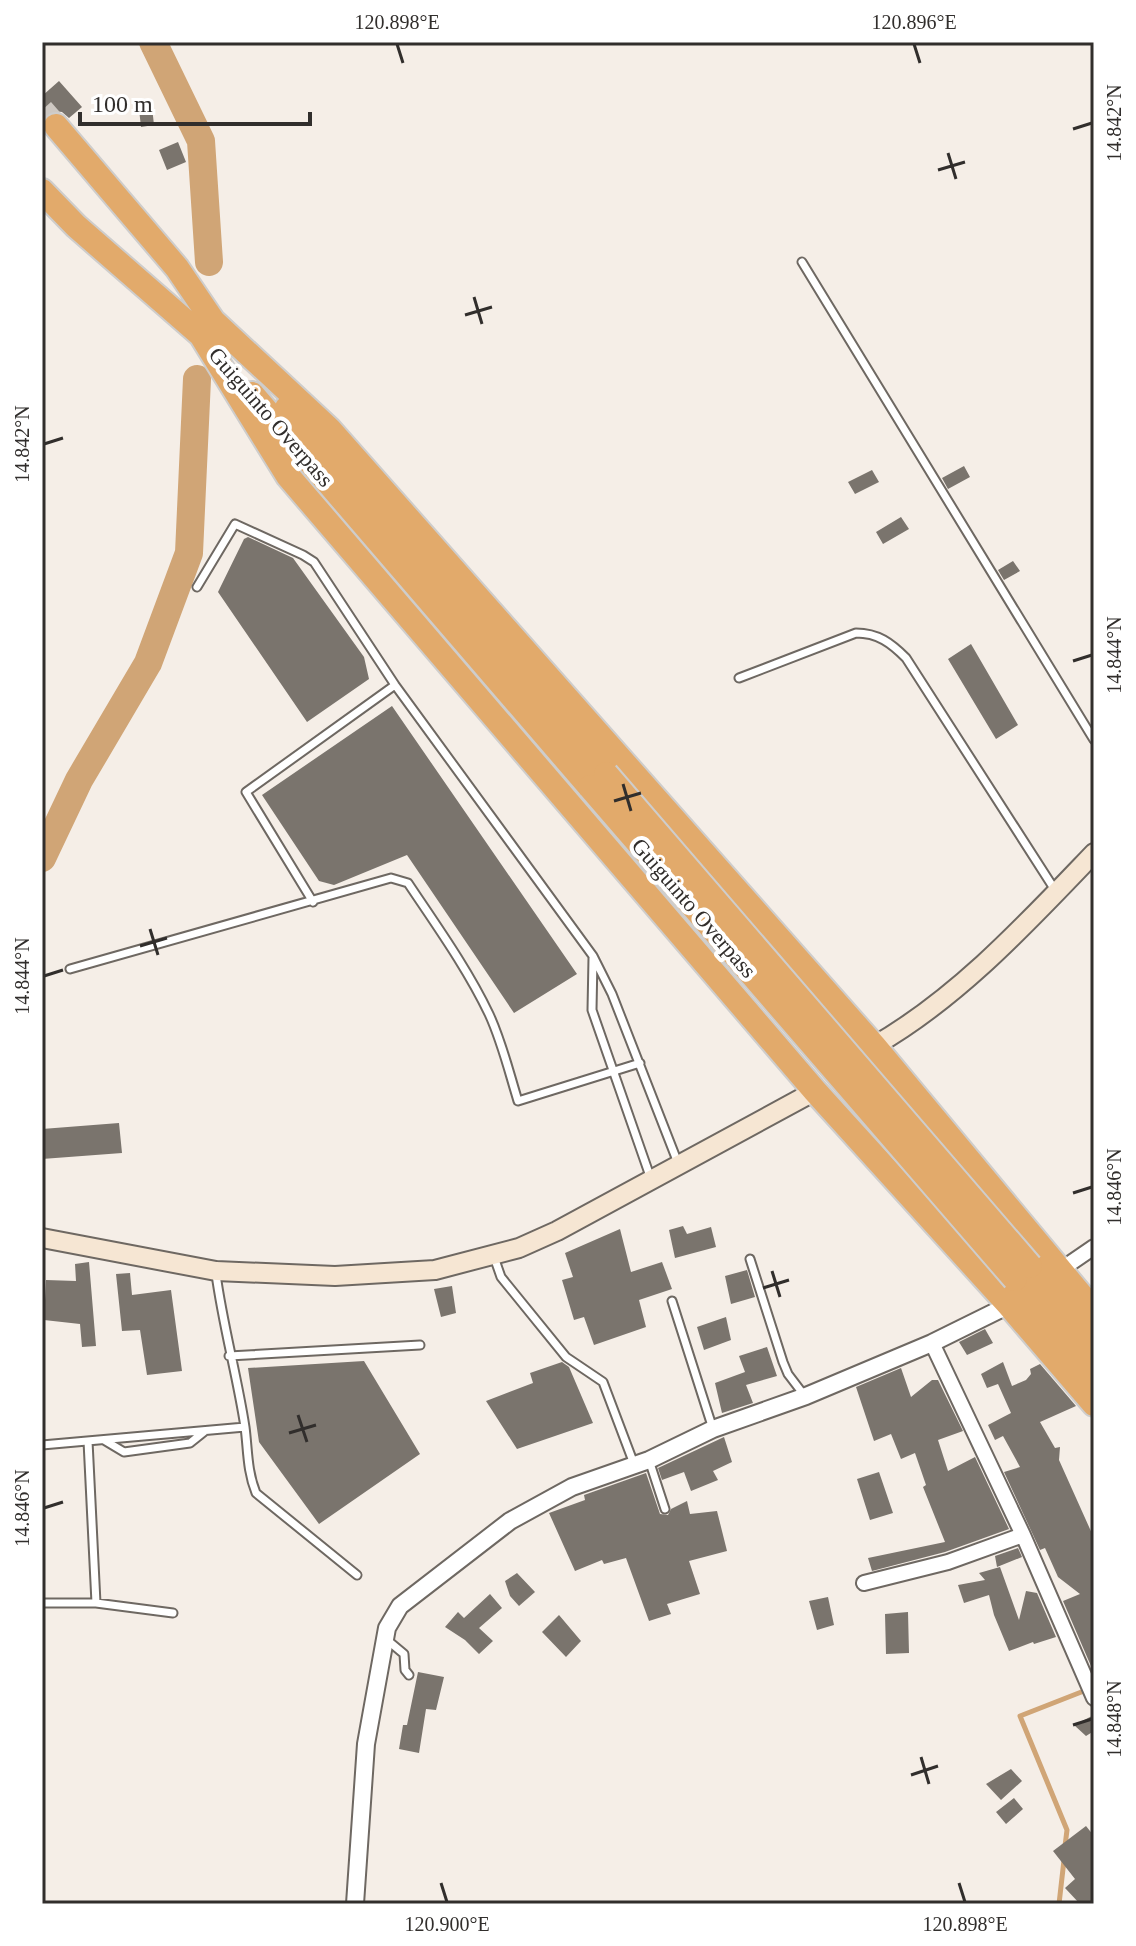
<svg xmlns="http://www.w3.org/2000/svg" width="1136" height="1946" font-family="Georgia,serif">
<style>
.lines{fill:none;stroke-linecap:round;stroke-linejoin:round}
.stream{stroke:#d0a576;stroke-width:5}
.river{stroke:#d0a576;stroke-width:28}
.building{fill:#7a746d}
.motorway-tunnel{stroke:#cec8c2;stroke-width:24;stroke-dasharray:24 12;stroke-linecap:butt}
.service-casing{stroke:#6e6862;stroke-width:11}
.minor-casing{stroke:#6e6862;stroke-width:18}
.tertiary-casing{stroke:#6e6862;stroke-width:20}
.secondary-casing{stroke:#6e6862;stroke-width:22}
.motorway-casing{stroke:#cecdcc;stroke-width:28}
.service{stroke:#fff;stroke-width:7}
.minor{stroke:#fff;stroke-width:14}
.tertiary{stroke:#fff;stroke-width:16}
.secondary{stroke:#f6e6d3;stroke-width:18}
.motorway{stroke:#e2aa6b;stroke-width:24}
.motorway-bridge-casing{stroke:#cecdcc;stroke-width:28;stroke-linecap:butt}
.motorway-bridge{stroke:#e2aa6b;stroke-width:24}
.ticks{fill:none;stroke:#312e2c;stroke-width:3}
.labels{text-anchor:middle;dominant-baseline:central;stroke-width:8;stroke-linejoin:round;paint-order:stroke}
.street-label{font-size:22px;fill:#312e2c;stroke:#fff}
.neatline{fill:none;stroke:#312e2c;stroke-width:3}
.ticks-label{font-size:20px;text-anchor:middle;fill:#312e2c}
</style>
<rect width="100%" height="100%" fill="#f5eee7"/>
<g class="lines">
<path class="stream" d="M1065,1846l2,-16 -47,-114 69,-27
M1059,1904l5,-44"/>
<path class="river" d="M153,42l48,99 8,121
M42,858l37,-78 69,-117 41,-110 8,-174"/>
</g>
<path class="building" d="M59,81l23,26 -13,11 -7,-6 -8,-1 -7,3 -5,7v-25z
M152,107l2,18 -13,2 -2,-18z
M178,142l8,20 -19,8 -8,-20z
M964,466l6,11 -22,12 -6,-11z
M872,470l7,12 -24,12 -7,-12z
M901,517l8,12 -26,15 -7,-12z
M248,537l45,21 71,99 5,22 -62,43 -89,-130 26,-53z
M1013,561l7,10 -16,9 -6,-10z
M971,644l47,81 -22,14 -48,-80z
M392,706l185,268 -63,39 -107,-158 -73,30 -15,-4 -57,-86z
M119,1123l3,30 -80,6v-30z
M683,1226l4,8 24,-7 5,20 -41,11 -6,-28z
M620,1229l11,43 31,-10 10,27 -33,11 7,27 -52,18 -10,-28 -10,3 -12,-40 11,-3 -8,-24z
M89,1262l7,84 -14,1 -2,-23 -36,-4 2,-40 30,1 -1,-17z
M747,1270l8,27 -24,7 -6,-28z
M130,1273l2,22 39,-5 11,81 -35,4 -7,-45 -18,1 -6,-57z
M452,1286l4,27 -15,4 -7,-28z
M726,1317l5,23 -27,10 -7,-23z
M985,1329l8,14 -26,12 -8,-13z
M767,1347l10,29 -31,9 7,18 -31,10 -7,-30 30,-11 -6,-16z
M364,1361l56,93 -101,70 -60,-82 -11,-74z
M562,1362l7,5 24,56 -76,26 -31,-48 47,-18 -3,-10z
M1003,1362l9,24 14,-6 5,-6 -1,-5 10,-5 36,42 -36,16 15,26 5,-1 -1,13 35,78v135l-31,-72 17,-7 -22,-17 -13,-29 -5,2 -36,-78 16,-5 -17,-31 -8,4 -7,-15 23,-12 -13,-29 -11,4 -6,-14z
M901,1368l10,29 21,-17h6l25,51 -25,9 10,31 27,-14 34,72 -64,23 -73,19 -4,-13 77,-16 -22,-55 3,-2 -11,-32 -14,6 -10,-25 -17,7 -18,-54z
M724,1437l8,25 -19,9 5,9 -27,11 -7,-19 -22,8 -4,-12z
M879,1472l14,41 -23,7 -13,-41z
M646,1473l14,41 8,1 3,-6 16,-8 3,13 27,-3 10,40 -38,10 11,33 -33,10 4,10 -22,7 -23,-63 -22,6 -2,-4 -27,11 -26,-58 36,-13 -1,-5z
M1018,1548l4,9 -25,10 -2,-11z
M1000,1567l19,53 7,-29 11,2 19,44 -22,7 -1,-2 -24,9 -15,-36 -5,-20 -25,8 -6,-18 27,-5 -6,-7z
M517,1573l18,19 -16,14 -9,-10 -5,-15z
M490,1594l12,14 -23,20 14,13 -14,13 -14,-14 -20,-13 13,-15 6,6z
M828,1597l6,28 -17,5 -8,-29z
M908,1612l1,41 -23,1 -1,-40z
M559,1615l22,26 -15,16 -24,-25z
M418,1672l26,5 -8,33 -10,-1 -7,44 -20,-4 4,-24h4z
M1094,1715v16l-8,5 -12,-11z
M1011,1769l11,12 -21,19 -15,-16z
M1014,1798l9,11 -17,15 -10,-12z
M1086,1826l8,10v68h-14l-15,-16 10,-9 -22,-28z"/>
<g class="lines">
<path class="motorway-tunnel" d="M42,110l14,16"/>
<g class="service-casing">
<path id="service" d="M802,262l292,478
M197,587l38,-63 68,31 11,7 81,123 198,271 19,38 66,169
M739,678l117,-45c22,0 35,10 50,25l149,232
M313,902l-67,-110 149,-107
M593,958l-1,52 59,169
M70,969l321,-91 17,5c28,42 59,85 81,131 13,28 20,58 29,87l122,-38
M494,1257l7,20 65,80 37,25 31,82
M750,1259l33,103 5,12 16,21
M216,1274c7,52 21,101 29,153 3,23 2,44 11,66l101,82
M672,1301l41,128
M229,1356l191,-11
M104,1440l20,12 66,-9 15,-12
M88,1441l8,162 77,10
M42,1445l203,-18
M649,1460l16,49
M42,1603h54
M386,1639l18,15 1,16 4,5"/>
</g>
<g class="minor-casing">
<path id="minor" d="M1059,1271l35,-24
M932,1343l91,192 71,163
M864,1583l84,-21 75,-27"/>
</g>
<g class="tertiary-casing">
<path id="tertiary" d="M355,1904l11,-160 21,-116 13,-22 110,-85 62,-34 77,-27 64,-31 93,-33 126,-53 77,-38"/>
</g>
<g class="secondary-casing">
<path id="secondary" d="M874,1046c84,-48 153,-123 220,-193
M42,1238l174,33 119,5 100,-6 84,-22 38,-17 258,-140"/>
</g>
<g class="motorway-casing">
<path id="motorway" d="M56,126l121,142 36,53 116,108 545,617 220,265
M42,191l34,35 125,109 87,141 527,615 194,214 85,99
M252,394l338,393
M287,408l319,366
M1030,1266l64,75
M1015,1279l79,92"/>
</g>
<use href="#service" class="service"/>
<use href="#minor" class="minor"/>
<use href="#tertiary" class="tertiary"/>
<use href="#secondary" class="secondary"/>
<use href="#motorway" class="motorway"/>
<g class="motorway-bridge-casing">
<path id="motorway-bridge" d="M606,774l424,492
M590,787l425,492"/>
</g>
<use href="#motorway-bridge" class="motorway-bridge"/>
</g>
<path class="ticks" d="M397,44l6,19M914,44l6,19M1073,129l19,-6M948,153l8,26M938,170l27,-8M474,297l8,27M465,315l27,-8M44,444l19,-6M1073,661l19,-6M623,784l8,27M614,801l27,-8M150,929l8,26M140,946l27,-8M44,976l19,-6M1073,1193l19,-6M772,1271l8,26M763,1288l26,-8M298,1415l9,27M289,1433l27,-8M44,1508l19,-6M1073,1725l19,-6M921,1757l8,27M911,1775l27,-9M441,1883l6,19M959,1883l6,19"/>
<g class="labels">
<g class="street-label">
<text transform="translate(271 417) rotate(49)">Guiguinto Overpass</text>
<text transform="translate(694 908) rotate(49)">Guiguinto Overpass</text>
</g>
</g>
<rect width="1136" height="1946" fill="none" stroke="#ffffff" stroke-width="88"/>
<path d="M80 112v12h230v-12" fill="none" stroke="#312e2c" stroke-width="4"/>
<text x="92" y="112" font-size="24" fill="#312e2c" stroke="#ffffff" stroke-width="6" paint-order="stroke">100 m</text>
<rect x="44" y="44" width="1048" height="1858" class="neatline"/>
<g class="ticks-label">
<text x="397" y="29">120.898°E</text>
<text x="914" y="29">120.896°E</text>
<text transform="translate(1114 123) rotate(-90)" y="7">14.842°N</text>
<text transform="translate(22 444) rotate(-90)" y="7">14.842°N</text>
<text transform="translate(1114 655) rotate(-90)" y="7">14.844°N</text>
<text transform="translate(22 976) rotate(-90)" y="7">14.844°N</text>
<text transform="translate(1114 1187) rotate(-90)" y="7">14.846°N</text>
<text transform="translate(22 1508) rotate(-90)" y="7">14.846°N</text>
<text transform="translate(1114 1719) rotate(-90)" y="7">14.848°N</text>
<text x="447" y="1931">120.900°E</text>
<text x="965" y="1931">120.898°E</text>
</g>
</svg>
